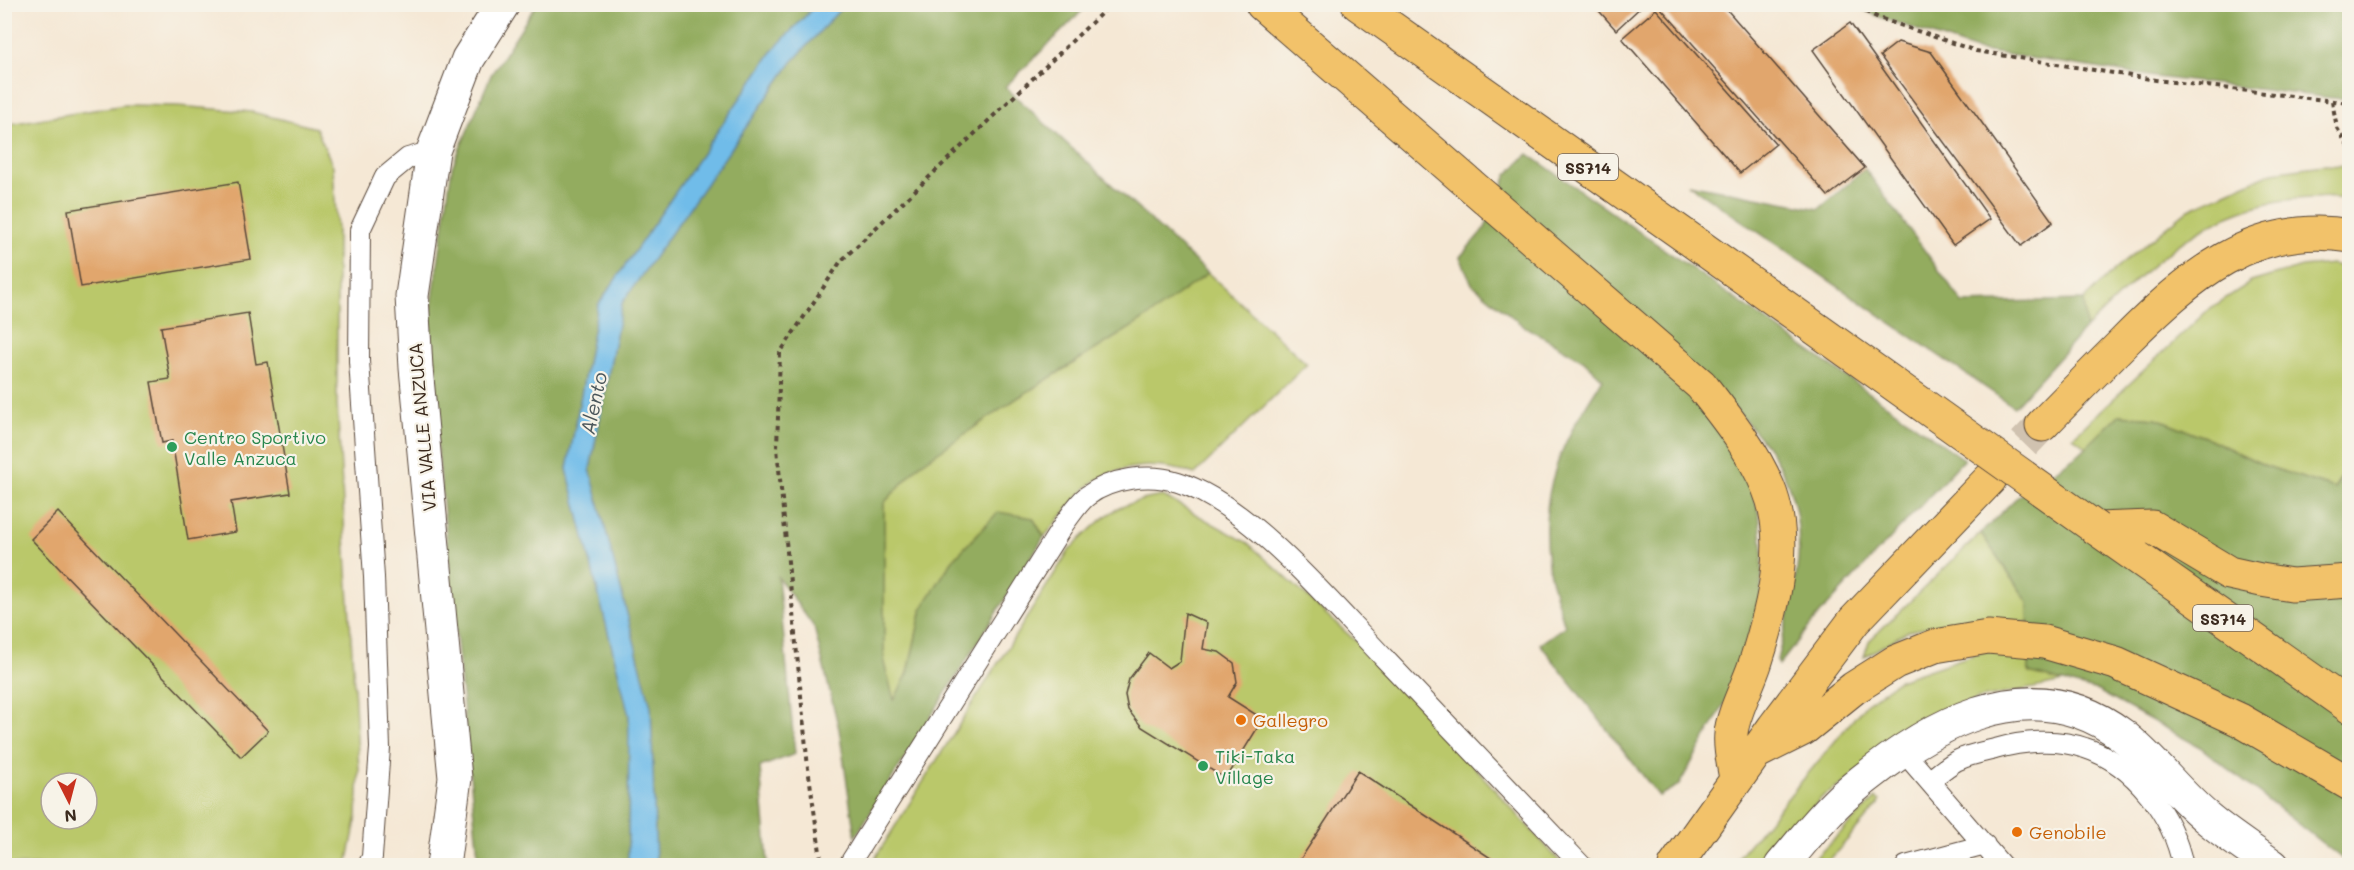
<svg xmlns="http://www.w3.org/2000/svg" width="2354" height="870" font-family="Mali,sans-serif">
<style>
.green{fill:#bac86a;stroke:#7a7944;stroke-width:1.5;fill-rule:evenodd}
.forest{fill:#93ac5e;stroke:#676b3e;stroke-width:1.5}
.water{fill:#6fbce9;stroke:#557384;stroke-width:1.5}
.building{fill:#e1a66d}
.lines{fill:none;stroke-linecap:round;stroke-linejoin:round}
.highway-tunnel{stroke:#d0c2b0;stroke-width:33;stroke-dasharray:33 16;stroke-linecap:butt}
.lane-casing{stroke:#574639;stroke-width:22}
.street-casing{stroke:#574639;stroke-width:35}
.highway-casing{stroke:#574639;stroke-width:35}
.path{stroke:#574639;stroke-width:4;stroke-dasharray:4.5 4.5;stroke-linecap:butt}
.lane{stroke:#fff;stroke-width:20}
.street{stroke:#fff;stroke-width:33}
.highway{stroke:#f2c26a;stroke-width:33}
.highway-bridge-casing{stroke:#574639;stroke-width:35;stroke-linecap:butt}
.highway-bridge{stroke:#f2c26a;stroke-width:33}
.leisure-dot{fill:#2e9e5b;stroke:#f7f3e8;stroke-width:2}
.food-dot{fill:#e8710a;stroke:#f7f3e8;stroke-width:2}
.labels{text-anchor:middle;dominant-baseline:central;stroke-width:4.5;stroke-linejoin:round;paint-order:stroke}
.shield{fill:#f7f3e8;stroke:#73665b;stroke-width:1.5}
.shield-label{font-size:16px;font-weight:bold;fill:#3b2a1e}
.street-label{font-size:18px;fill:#3b2a1e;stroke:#f7f3e8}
.leisure-label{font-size:18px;fill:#27864d;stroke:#f7f3e8;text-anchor:start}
.food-label{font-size:18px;fill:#c56008;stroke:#f7f3e8;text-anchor:start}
.water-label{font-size:20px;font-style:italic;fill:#4b565b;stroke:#f7f3e8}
</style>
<rect width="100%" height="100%" fill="#f7f3e8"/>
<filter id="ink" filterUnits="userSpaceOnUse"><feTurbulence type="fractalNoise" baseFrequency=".0167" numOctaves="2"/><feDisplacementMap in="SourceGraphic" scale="12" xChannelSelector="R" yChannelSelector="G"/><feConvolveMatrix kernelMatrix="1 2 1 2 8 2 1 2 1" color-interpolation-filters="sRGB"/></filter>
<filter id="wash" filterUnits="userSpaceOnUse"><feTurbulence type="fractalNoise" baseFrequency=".008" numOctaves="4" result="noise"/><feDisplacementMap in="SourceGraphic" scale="24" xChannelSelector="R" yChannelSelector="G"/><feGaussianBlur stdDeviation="1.35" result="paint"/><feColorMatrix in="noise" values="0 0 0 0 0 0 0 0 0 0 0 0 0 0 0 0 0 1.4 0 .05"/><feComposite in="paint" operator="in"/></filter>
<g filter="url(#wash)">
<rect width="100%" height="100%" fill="#f5e8d5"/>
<path class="green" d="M124,105l53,1 75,6 64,16 17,38 4,65v172l22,367 -2,46 -10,49h-342l-1,-740zM51,783h36v36h-36z
M2323,165l26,1v34c-17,-4 -36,-2 -54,-1 -91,8 -147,69 -209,129l-2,-28 30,-30 75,-61 84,-37z
M2331,264l18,4v198l-15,22 -68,-22 -59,-28 -51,-20 -37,-3 -32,32 -14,-10 136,-128 42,-27 51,-15z
M1208,273l99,91 -112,110c-34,-11 -69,-11 -100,7 -14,8 -39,43 -51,56l-11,-19 -111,90 -14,65 -14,28 -10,-38v-160l35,-38 100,-68 124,-77z
M1163,496l85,47 135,123 180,199 -693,1 200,-317c36,-34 42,-45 93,-53z
M1981,533l47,69 1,20 -86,2 -35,7 -44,26 5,-16z
M2029,650v23l35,9 -87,17 -155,98 -60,68 -31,1 135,-162 33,-24 85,-29z
M1876,798l4,3 -1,3 -54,61h-17z"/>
<path class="forest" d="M536,5h280l-42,44 -176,256 -31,164 62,246 -1,150 -149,1 -44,-445 -5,-102 22,-152 39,-92z
M844,5h244l-83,82 203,186 -65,47 -124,77 -100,68 -35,38v160l10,37 14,-27 14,-65 30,-47 46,-49 35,6 11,19 -189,300 -16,-108 -25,-102 -36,-50 17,177 -35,13 8,98h-112l-5,-158 -61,-238 32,-166 170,-241z
M1853,5h496v95l-193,-23 -180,-27 -96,-33z
M1528,154l436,305 -148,159 -37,47 -2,-5c18,-72 40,-136 -4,-205 -12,-18 -28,-34 -41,-50l14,65 13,43 4,37 -2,44 -26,91 -56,100 -20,11 -119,-152 25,-18c-6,-20 -14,-42 -17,-62 -10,-77 14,-123 55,-185l-20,-19 -61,-35 -50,-41 -12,-27 25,-29 22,-53z
M1865,169l98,134 121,-3 2,28 -72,79 -326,-223 131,25z
M2119,415l37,3 51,20 59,28 68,22 15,-22v398l-149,-117 -102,-56 -69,-18 -1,-71 -47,-69 34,-34 65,-46z"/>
<path class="water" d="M816,5h28l-52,57 -170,241 -32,166 61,238 5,158h-28l1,-150 -62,-246 31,-164 176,-256z"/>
<g id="blocks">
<path class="building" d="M1593,4h51l-28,26z
M1661,4h61l143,164 -37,28 -169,-190z
M1656,9l120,135 -36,29 -118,-135z
M1850,23l140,196 -37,26 -140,-195z
M1898,42l33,10 122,170 -32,24 -141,-190z
M238,182l13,77 -170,28 -13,-77z
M248,313l8,51 12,-2 22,131 -59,9 5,30 -48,8 -16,-99 -10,2 -11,-61 19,-3 -9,-52z
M58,512l210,219 -27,26 -210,-218z
M1185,613l22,10 -4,26 16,3 15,11 3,19 -9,15 35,22 -37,60 -84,-52 -14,-17 -3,-15 4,-16 20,-26 20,15 11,-7z
M1358,771l145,95h-207z"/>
</g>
</g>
<g filter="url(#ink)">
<use href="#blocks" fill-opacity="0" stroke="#574639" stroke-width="1.5"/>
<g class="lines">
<path class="highway-tunnel" d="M1990,479l52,-54"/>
<g class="lane-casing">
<path id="lane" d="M1903,751l99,115
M1930,780c8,-6 16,-13 26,-19 11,-6 26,-9 39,-12 27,-8 62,-11 90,-1 50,16 88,68 98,118
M368,866l4,-9 8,-109 -6,-171 -15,-216 1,-131 25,-53 23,-19 25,-7
M848,866l216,-342c7,-9 14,-21 23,-28 24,-18 62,-23 91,-14 71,22 154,122 206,176 66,69 132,138 198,208
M1906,866l79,-21"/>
</g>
<g class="street-casing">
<path id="street" d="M443,866l12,-88 -39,-410 -4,-72 21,-145 35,-92 35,-55
M1781,866c21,-24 41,-51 64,-71 77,-66 182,-132 277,-60 31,24 54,57 84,82 21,18 45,33 67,49"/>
</g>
<g class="highway-casing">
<path id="highway" d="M1262,4l439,381c25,32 51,64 67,102 23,54 5,121 -12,174 -6,20 -24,54 -25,73 -2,14 3,31 5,45
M1358,4l402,285
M2042,425c27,-28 55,-56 83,-84 63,-63 129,-122 225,-105
M2097,529l253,178
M2097,529l55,-2 77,46 32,7 31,5 58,-4
M1755,753l48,-24 51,-41 41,-26 40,-16 53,-9 56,5 72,21 124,57 110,64
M1675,866l99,-139 80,-106 136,-142"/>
</g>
<path class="path" d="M1849,4l30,14 97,33 180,29 194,23
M2332,101l5,27 13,21
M821,859l-13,-91 -31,-320 3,-95 61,-92 270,-257"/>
<use href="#lane" class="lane"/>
<use href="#street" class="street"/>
<use href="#highway" class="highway"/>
<g class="highway-bridge-casing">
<path id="highway-bridge" d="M1760,289l337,240"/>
</g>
<use href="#highway-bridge" class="highway-bridge"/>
</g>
</g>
<g class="leisure-dot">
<circle cx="172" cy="447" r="6"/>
<circle cx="1203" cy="766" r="6"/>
</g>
<g class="food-dot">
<circle cx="1241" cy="720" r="6"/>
<circle cx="2017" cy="832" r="6"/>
</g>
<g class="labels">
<g class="shield">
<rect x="1558" y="154" width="60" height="26" rx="4.5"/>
<rect x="2193" y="605" width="60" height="26" rx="4.5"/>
</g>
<g class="shield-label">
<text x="1588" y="167">SS714</text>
<text x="2223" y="618">SS714</text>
</g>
<g class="street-label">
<text transform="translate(422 427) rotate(-95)">VIA VALLE ANZUCA</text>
</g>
<g class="leisure-label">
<text x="184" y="437">Centro Sportivo<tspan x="184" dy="21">Valle Anzuca</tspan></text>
<text x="1215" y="756">Tiki-Taka<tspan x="1215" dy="21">Village</tspan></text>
</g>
<g class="food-label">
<text x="1253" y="720">Gallegro</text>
<text x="2029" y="832">Genobile</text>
</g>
<g class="water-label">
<text transform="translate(593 403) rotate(-78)">Alento</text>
</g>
</g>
<rect width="2354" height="870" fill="none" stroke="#f7f3e8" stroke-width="24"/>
<g transform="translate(69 801) rotate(174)"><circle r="28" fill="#f7f3e8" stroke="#aca397" stroke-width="1.5"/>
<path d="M0-4.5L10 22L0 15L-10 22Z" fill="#c8321e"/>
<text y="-9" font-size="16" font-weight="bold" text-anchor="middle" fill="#3b2a1e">N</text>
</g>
</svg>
